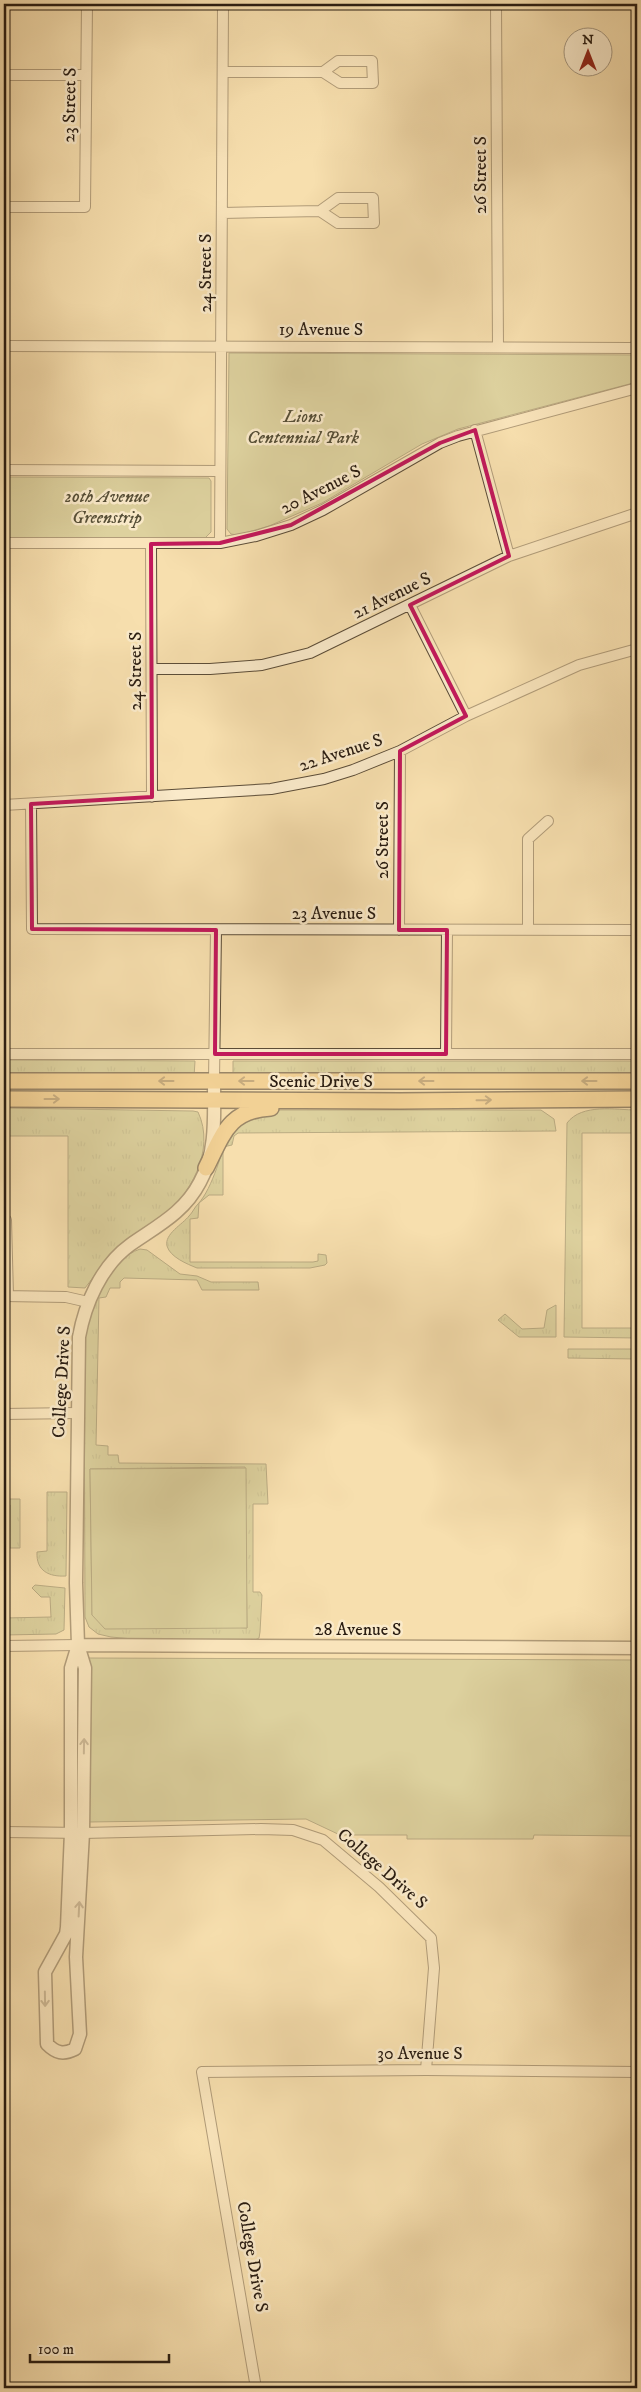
<svg xmlns="http://www.w3.org/2000/svg" width="641" height="2392" font-family="'IM FELL DW Pica',serif">
<style>
.grass{fill:url(#grass-tufts);stroke:#726f4e;fill-rule:evenodd}
.park{fill:#bcc28b;stroke:#726f4e}
.lines{fill:none;stroke-linecap:round;stroke-linejoin:round}
.minor-casing{stroke:#5c4d38;stroke-width:12}
.tertiary-casing{stroke:#5c4d38;stroke-width:15}
.primary-casing{stroke:#291c11;stroke-width:18}
.minor{stroke:#faeaca;stroke-width:10}
.tertiary{stroke:#faeaca;stroke-width:12}
.primary{stroke:#ecc077;stroke-width:15}
.oneway{stroke:#8a6e44}
.oneway2{stroke:#9c8d77}
.marked{fill:none;stroke:#c2185b;stroke-width:4;stroke-linejoin:round}
.labels{text-anchor:middle;dominant-baseline:central;stroke-width:5;stroke-linejoin:round;paint-order:stroke}
.street-label{font-size:18px;fill:#291c11;stroke:#faeaca}
.park-label{font-size:18px;font-style:italic;fill:#554e36;stroke:#faeaca}
</style>
<defs>
<pattern id="grass-tufts" width="24" height="20" patternUnits="userSpaceOnUse" patternTransform="scale(1.25)"><rect width="24" height="20" fill="#bcc28b"/><path d="M3 7l-1-3M5 7V3M7 7l1-3M15 17l-1-3M17 17v-4M19 17l1-3" fill="none" stroke="#a2a677"/></pattern>
</defs>
<rect width="100%" height="100%" fill="#f7dfae"/>
<filter id="stains"><feTurbulence type="fractalNoise" baseFrequency=".004" numOctaves="4"/><feColorMatrix values="0 0 0 0 .2 0 0 0 0 .09 0 0 0 0 .02 0 0 0 .5 -.17"/></filter>
<radialGradient id="worn" r=".72"><stop offset=".6" stop-color="#630" stop-opacity="0"/><stop offset="1" stop-color="#630" stop-opacity=".3"/></radialGradient>
<path class="grass" d="M4,1060l191,1 -1,16 -190,-1z
M233,1061h404v15h-404z
M4,1108l189,3 5,1c18,38 -8,84 -38,107 -13,9 -27,14 -39,25 -14,12 -24,29 -36,44l-17,-1v-151h-64z
M267,1110h274l13,9 2,12 -318,2 -4,3 -2,9 -9,2v48h-14l-10,8 -1,15 -8,1v43h123l5,-1v-7l8,1 1,8 -2,2 -15,3h-113c-10,-4 -27,-11 -30,-22 -3,-12 16,-22 22,-30 4,-4 5,-8 9,-12 15,-16 24,-54 32,-75z
M637,1110v23h-55v195h55v10l-73,-1 3,-214c15,-20 49,-13 70,-13z
M140,1249l7,1 33,24 17,2 14,6h47l1,8h-57l-5,-10 -73,-2 -4,4v6h-10l-4,9 -7,1 -3,147 12,1v9h10l1,8 147,1 2,40h-15v88h7l2,3 -2,37 -1,6 -6,3 -109,-1 -33,-3 -13,-3 -9,-7 -4,-10 -1,-291c11,-29 25,-66 56,-77zM245,1467l2,161 -155,-13 -2,-146z
M556,1305v32h-37l-21,-17 7,-6 17,15 22,-1 3,-18z
M568,1349h69v10l-69,-1z
M47,1492h20l-1,84c-17,1 -30,-5 -29,-24l10,-1z
M4,1499h16v49h-10v-43h-6z
M35,1585l30,3 -1,42 -8,4 -52,1v-17l47,-1 -1,-20h-9l-9,-9z"/>
<path class="park" d="M229,353l408,2v27l-179,47 -36,15 -100,59 -53,23 -31,9 -7,-1 -4,-5z
M4,477l205,1 2,3v51l-7,7 -200,-1z
M246,1468l1,160 -142,1 -13,-14 -2,-146z
M89,1658l548,2v176l-103,-1 -1,4h-126v-4h-67l-34,-16 -218,3z"/>
<g class="lines">
<g class="minor-casing">
<path id="minor" d="M496,4l2,342
M223,72h100l17,11h33l-1,-22h-34l-15,11
M4,75h82
M4,207h81l2,-203
M223,213l97,-2 18,12h36l-1,-25h-35l-18,13
M4,346l627,2 6,-2
M475,430l34,126
M4,470l216,1
M4,543h216l36,-7 35,-11 32,-15 117,-67 18,-7 179,-48
M220,543l3,-539
M151,544l1,253
M410,605l56,111
M152,669h58l52,-4 48,-12 199,-97 128,-43
M31,804l1,125 605,1
M4,805l267,-16 53,-10 29,-9 47,-19 66,-35 113,-51 58,-16
M528,929v-90l20,-18
M399,930l1,-179
M4,1054h633
M446,1054l1,-124
M214,1081l2,-151
M6,1220l2,76
M4,1296l62,1 22,5
M4,1414l73,-1
M4,1646l74,-1
M4,1832l79,1 178,-4 32,1 30,10 56,47 52,51 3,30 -8,102
M256,2388l-54,-316 224,-2 211,2"/>
</g>
<g class="tertiary-casing">
<path id="tertiary" d="M78,1645l-7,23v164l-4,95 -1,7 -21,38 2,72c9,9 16,11 28,5l5,-15 -4,-77 7,-124 2,-165 -7,-23 -2,-62 3,-246c6,-33 22,-71 51,-92 27,-19 54,-32 70,-63 17,-30 14,-67 14,-101
M78,1645l559,3"/>
</g>
<g class="primary-casing">
<path id="primary" d="M4,1081h633
M4,1099l396,2 237,-2
M206,1168c17,-34 23,-58 65,-60"/>
</g>
<use href="#minor" class="minor"/>
<use href="#tertiary" class="tertiary"/>
<use href="#primary" class="primary"/>
</g>
<defs><path id="oneway-shaft" d="M-6 0H5M1.5-3L5.5 0L1.5 3" fill="none" stroke-width="1.6" stroke-linecap="round" stroke-linejoin="round" transform="scale(1.25)"/></defs>
<g class="oneway">
<use href="#oneway-shaft" transform="translate(166 1081) rotate(-180)"/>
<use href="#oneway-shaft" transform="translate(246 1081) rotate(-180)"/>
<use href="#oneway-shaft" transform="translate(426 1081) rotate(-180)"/>
<use href="#oneway-shaft" transform="translate(589 1081) rotate(-180)"/>
<use href="#oneway-shaft" transform="translate(52 1099)"/>
<use href="#oneway-shaft" transform="translate(484 1100) rotate(-1)"/>
</g>
<g class="oneway2">
<use href="#oneway-shaft" transform="translate(84 1746) rotate(-89)"/>
<use href="#oneway-shaft" transform="translate(79 1909) rotate(-87)"/>
<use href="#oneway-shaft" transform="translate(45 1999) rotate(89)"/>
</g>
<path d="M0 0H641V2392H0ZM475,430l34,126 -99,49 56,111 -66,35 -1,179h48l-1,124h-231l1,-124 -184,-1 -1,-125 121,-7 -1,-253 69,-1 71,-18 149,-82z" fill="#f7dfae" fill-opacity=".55" fill-rule="evenodd"/>
<path class="marked" d="M475,430l34,126 -99,49 56,111 -66,35 -1,179h48l-1,124h-231l1,-124 -184,-1 -1,-125 121,-7 -1,-253 69,-1 71,-18 149,-82z"/>
<g class="labels">
<g class="street-label">
<text transform="translate(70 105) rotate(-89)">23 Street S</text>
<text transform="translate(481 175) rotate(-90)">26 Street S</text>
<text transform="translate(206 273) rotate(-90)">24 Street S</text>
<text x="321" y="330">19 Avenue S</text>
<text transform="translate(321 490) rotate(-27)">20 Avenue S</text>
<text transform="translate(392 596) rotate(-26)">21 Avenue S</text>
<text transform="translate(136 671) rotate(-90)">24 Street S</text>
<text transform="translate(341 753) rotate(-18)">22 Avenue S</text>
<text transform="translate(383 840) rotate(-90)">26 Street S</text>
<text x="334" y="914">23 Avenue S</text>
<text x="321" y="1082">Scenic Drive S</text>
<text transform="translate(62 1382) rotate(-87)">College Drive S</text>
<text x="358" y="1630">28 Avenue S</text>
<text transform="translate(382 1869) rotate(41)">College Drive S</text>
<text x="420" y="2054">30 Avenue S</text>
<text transform="translate(252 2257) rotate(80)">College Drive S</text>
</g>
<g class="park-label">
<text x="303" y="417">Lions<tspan x="303" dy="21">Centennial Park</tspan></text>
<text x="107" y="497">20th Avenue<tspan x="107" dy="21">Greenstrip</tspan></text>
</g>
</g>
<rect width="641" height="2392" fill="none" stroke="#f7dfae" stroke-width="20"/>
<rect x="5" y="5" width="631" height="2382" fill="none" stroke="#291c11" stroke-width="2.5"/>
<rect x="10" y="10" width="621" height="2372" fill="none" stroke="#291c11"/>
<g transform="translate(588 52)"><circle r="24" fill="#faeaca" stroke="#a69880"/>
<path d="M0-4L9 19L0 12L-9 19Z" fill="#8f2418"/>
<text y="-8" font-size="14" font-weight="bold" text-anchor="middle" fill="#291c11">N</text>
</g>
<path d="M30 2354v8h139v-8" fill="none" stroke="#291c11" stroke-width="2.5"/>
<text x="38" y="2354" font-size="15" fill="#291c11" stroke="#faeaca" stroke-width="4" paint-order="stroke">100 m</text>
<rect width="100%" height="100%" filter="url(#stains)"/>
<rect width="100%" height="100%" fill="url(#worn)"/>
</svg>
